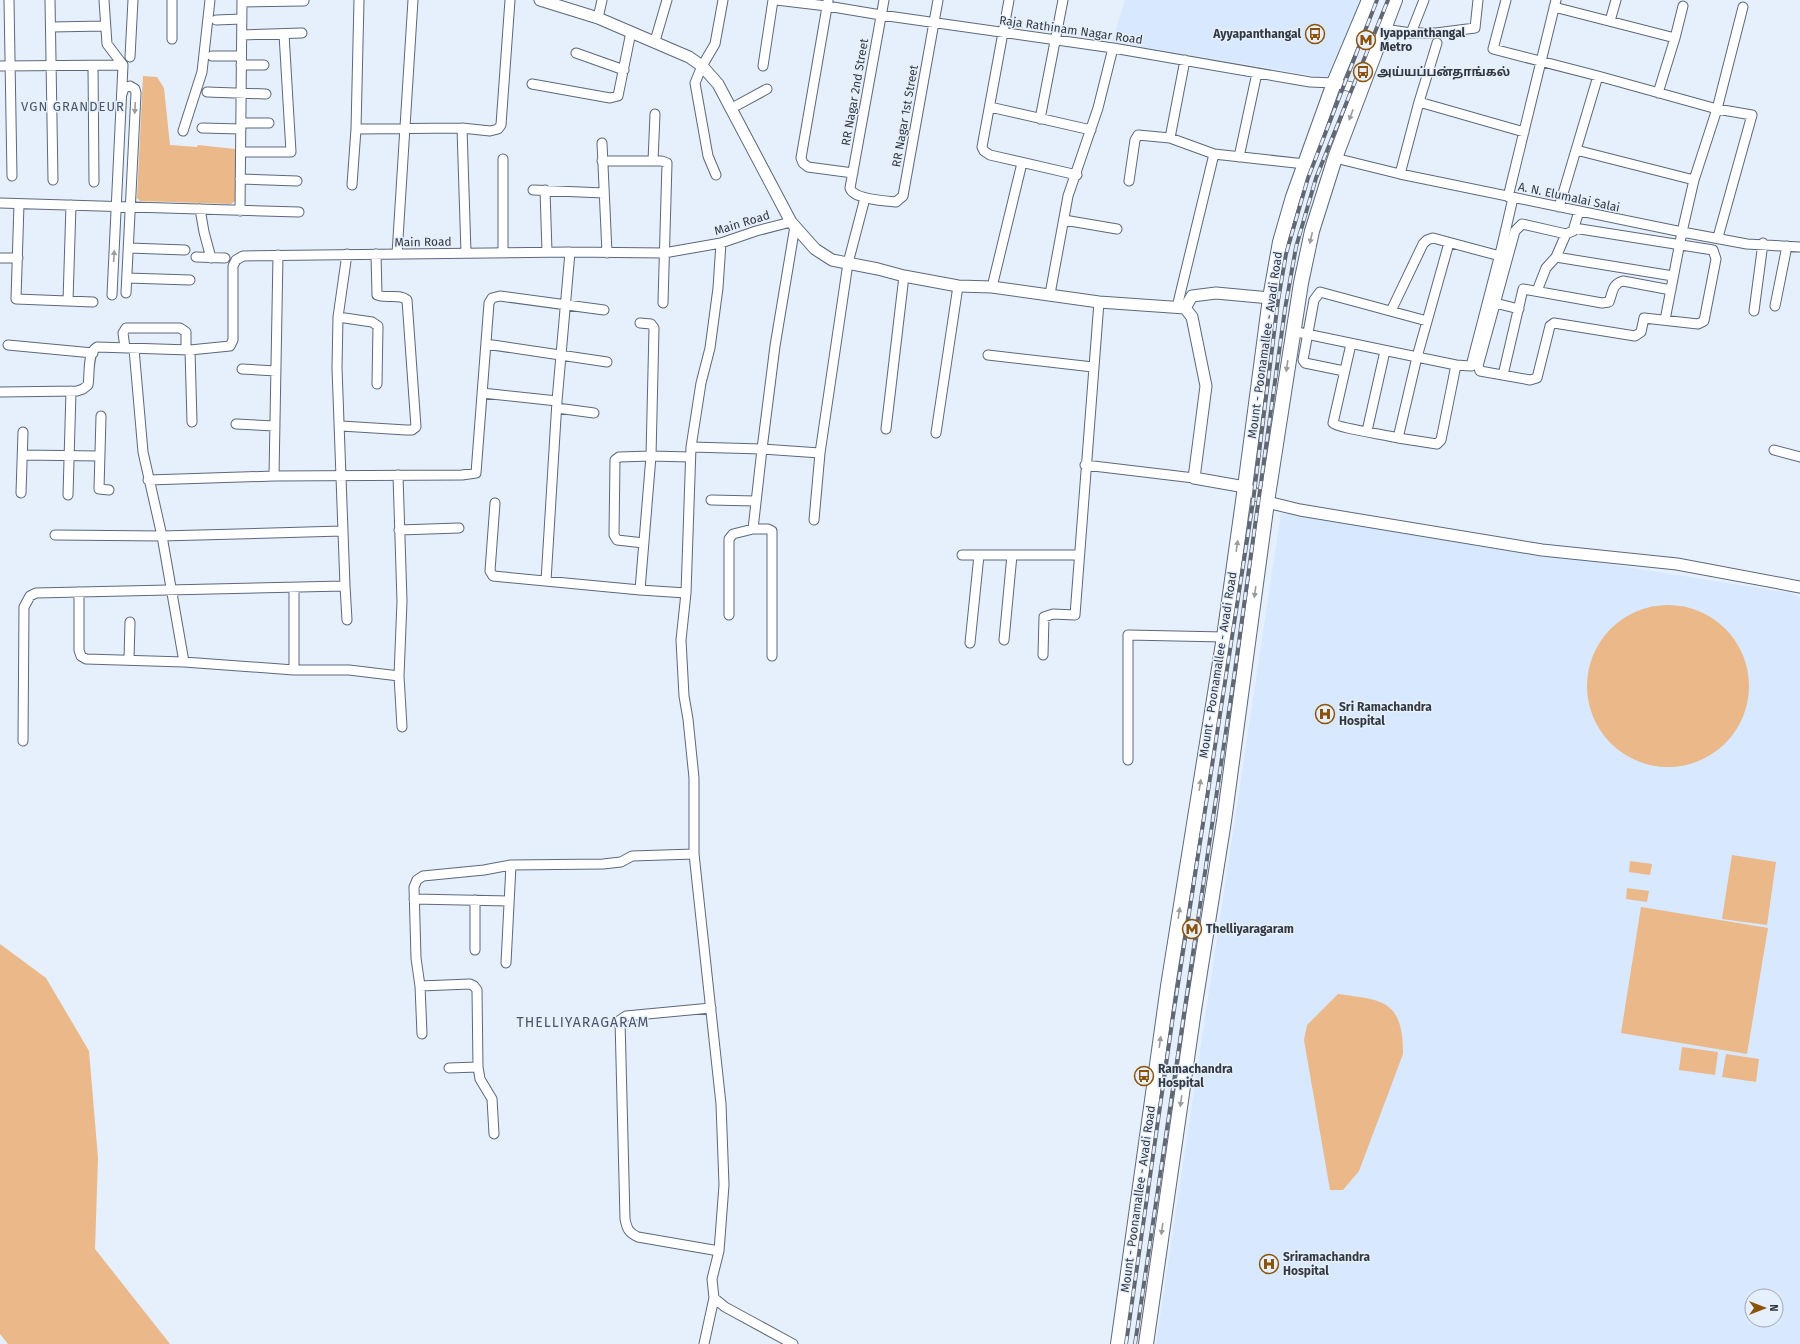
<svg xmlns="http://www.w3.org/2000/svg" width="1800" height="1344" font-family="'Fira Sans','Noto Sans Tamil',sans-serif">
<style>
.built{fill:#d8e8fe;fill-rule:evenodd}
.green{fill:#eab889}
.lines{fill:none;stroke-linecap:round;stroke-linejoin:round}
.minor-casing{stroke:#5b697b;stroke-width:11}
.tertiary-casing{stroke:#5b697b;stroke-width:13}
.primary-casing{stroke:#5b697b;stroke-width:16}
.minor{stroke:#fff;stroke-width:9}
.tertiary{stroke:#fff;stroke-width:11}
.primary{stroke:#fff;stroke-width:14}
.rail-casing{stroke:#626872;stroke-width:4}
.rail{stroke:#e6effc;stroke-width:2.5;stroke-dasharray:8;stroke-linecap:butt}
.oneway{fill:#989ca0}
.labels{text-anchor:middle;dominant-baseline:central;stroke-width:3;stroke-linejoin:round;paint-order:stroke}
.street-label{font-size:12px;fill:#323840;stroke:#e6effc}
.poi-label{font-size:12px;font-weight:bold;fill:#323840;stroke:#e6effc;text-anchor:start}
.neighbourhood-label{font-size:13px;letter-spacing:1px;fill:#495667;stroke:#e6effc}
.quarter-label{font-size:14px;letter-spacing:1px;fill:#495667;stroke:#e6effc}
</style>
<rect width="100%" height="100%" fill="#e6effc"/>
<path class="built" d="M1125,0h236l-32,78 -217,-36z
M1281,513l510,80 9,5v746h-644zM1752,1296h24v24h-24z"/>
<path class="green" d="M143,76l14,1 7,11 6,57 27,2 1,-2 37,4v52l-4,3 -91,-3 -3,-3z
M1587 686a81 81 0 1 1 162 0a81 81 0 1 1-162 0Z
M1732,855l44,7 -9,63 -45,-6z
M1630,861l22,3 -2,11 -21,-3z
M1627,888l22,3 -2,11 -21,-3z
M1641,907l127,21 -21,126 -126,-21z
M0,944l46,34 43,73 9,107 -3,91 75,95h-162l-8,-10z
M1338,994c45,6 65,6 65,60l-44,117 -16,19h-13l-26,-150 3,-15z
M1682,1047l36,5 -3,23 -36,-5z
M1726,1054l33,5 -3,23 -34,-5z"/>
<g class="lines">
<g class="minor-casing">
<path id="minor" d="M9,0l3,176
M50,0l3,180
M104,0l3,44 16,21 -11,230
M172,0v39
M776,0l51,6 54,9 232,33 197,34 24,1 27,6
M884,0l-34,188c3,11 35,13 46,14l7,-6 35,-196
M1009,0l-27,147 2,4 6,4 87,20
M1424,0l-13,33h25l39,-5 3,-28
M1506,0l-13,49 105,27 119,33 35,6 -34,122
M828,1l-27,157 2,5 5,4 45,6
M242,2l62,-1
M1554,7l121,31 -17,55
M598,18l4,-18
M216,20l26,-1
M1610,21l6,-21
M51,27l54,-1
M1384,29l27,4
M242,35l60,-2
M1675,38l8,-32
M655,41l12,-41
M576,53l48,17
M212,56h29
M130,57l3,-57
M241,65h23
M0,66l123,-1
M93,66l1,116
M763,66l10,-66
M532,84l78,14 8,-2 13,-64
M207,92l59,2
M122,94l2,-6 6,-2 5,3 1,4 -10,200
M1419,102l18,-59
M990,107l101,23
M732,108l35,-19
M1040,119l23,-119
M241,123h28
M202,128l39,1
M462,128l4,125
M356,129l106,-1 28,3 8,-2 3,-4 9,-125
M183,131l19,-59 8,-72
M1170,138l15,-78
M602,143l5,110
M1576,150l118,30
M241,152h50l-7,-118
M1239,157l18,-84
M1335,158l65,16 282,58 65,12 53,3
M503,159v94
M602,161h60l5,2 -4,140
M653,161l2,-47
M1400,174l19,-72 105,30
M716,175l-8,-19 -13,-73 7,-17 13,-22 8,-44
M240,179l57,2
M1129,181l6,-41 3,-5 32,3 44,16 91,10
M352,185l4,-56 3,-129
M533,190l71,3
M545,190l2,62
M1508,197l48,-197
M0,203l299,9
M19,204l-3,95 77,3
M1559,207l39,-131
M200,209l4,23 7,26
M240,211l2,-211
M1064,220l53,9
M1566,234l-44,-10 -7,7 -37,135 2,5 50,9 7,-2 13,-52 4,-3 81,13 6,-4 3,-14 54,6 6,-3 12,-62 -3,-9 -139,-22
M129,248l56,2
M397,254l16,-254
M196,257l29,1
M1556,257l117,19
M0,258h18
M127,278l63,2
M992,287l30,-124
M1537,291l9,-23 10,-11 10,-23 7,-3 6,-20
M1050,294l18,-98 30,-88 15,-60
M68,301l3,-96
M1495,303l24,6
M1775,306l12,-60
M1177,307l37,-153
M1391,311l32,-67 4,-4 6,-2 67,18
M1754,311l9,-68
M338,317l34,5 6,4 -1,58
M1665,320l17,-88 12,-52 23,-71 26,-102
M640,323l11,1 3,4 -3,128 -32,1 -4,3 -1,75 3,5 27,3
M1292,331l125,26 32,-114
M486,344l121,18
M1351,344l-18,79c4,5 54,12 65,15l19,-81 39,8
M8,345l85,8
M125,348l-2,-15 3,-5h54l6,4v17
M134,349l9,103 19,84 22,126
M190,350l2,72
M988,355l105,12
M242,369l34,2
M1344,371l-39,-8 -2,-3 11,-60 6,-8 107,29
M1503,375l20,-86 79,14 7,-1c4,-10 3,-18 14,-21l48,9
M0,392l77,-1 6,-2 5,-4c2,-11 -1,-32 9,-38l93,3 40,-4 3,-6v-74l3,-6 7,-4 327,-4 94,1 57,-10 35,-12 35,-9
M482,393l75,8
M557,408l37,5
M101,416l-2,73 10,1
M236,424l39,2
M341,426l65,4h6l4,-3 -9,-127c-8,-7 -21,-1 -30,-5l-1,-41
M886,429l18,-153
M1367,431l18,-80
M936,433l22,-147
M1398,438l39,6 4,-4 15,-75 15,1 30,-116 12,-52
M691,447l71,2 13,-103 20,-120
M1774,450l26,7
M23,455l76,1
M1085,465l109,13
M398,475l4,126 -3,75 3,51
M274,476l4,-221
M148,480l126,-4 188,-1 14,-2 13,-170 3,-5 8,-2 104,14
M21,493l2,-61
M68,495l3,-104
M711,500l44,1
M495,503l-5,68 3,5 147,14 11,-134 39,1
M814,520l6,-67 28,-190 17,-65
M399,530l60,-2
M55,535l107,1 180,-5
M962,555h117
M546,581l11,-180 13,-149
M345,586l2,34
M294,588v82h55l50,6
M640,590l46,3
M79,592v58l2,6 5,3 98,3 110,8
M729,615v-76l4,-5 20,-5
M1004,640l8,-85
M970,643l9,-88
M1043,655l1,-38 9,-3 22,1 24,-313
M772,656v-125l-4,-2h-15l9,-80 58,4
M129,660l1,-38
M23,741l1,-134 6,-11 6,-3 309,-7 -8,-218 1,-51 9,-63
M1128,760v-125l96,2
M414,899l95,2
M475,900v50
M506,963l5,-98
M420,986l2,48
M711,1008l-85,8 -6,4 5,199c2,10 4,14 13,18l81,14
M449,1068l29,-1
M494,1134l-2,-35 -12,-20 -2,-12 -1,-77 -3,-4 -4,-2 -50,2 -4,-28 -2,-71 3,-7 6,-4 61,-6 27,-5 92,-1 18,-2 11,-6 62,-2
M714,1298l11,9 68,37
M704,1344l10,-46 -2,-19 7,-28 5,-66 -3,-81 -27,-250v-76l-6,-59 -4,-23 -3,-56 5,-47 5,-146 10,-64 9,-35 8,-60 3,-45"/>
</g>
<g class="tertiary-casing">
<path id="tertiary" d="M540,0l58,18 91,39 13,9 16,18 73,138 24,27 17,11 46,9 26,7 54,10 34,1 107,15 86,6
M1185,308l7,9 14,69 -12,92 51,9 22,15 33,8 242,40 135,14 123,23
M1185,308l7,-12 24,-3 54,5"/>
</g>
<g class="primary-casing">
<path id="primary" d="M1118,1344l50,-358 56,-349 21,-150 25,-189 10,-56 13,-45 41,-114 35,-83
M1146,1344l48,-334 30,-189 43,-319 34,-219 11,-52 23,-73 60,-158"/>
</g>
<use href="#minor" class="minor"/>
<use href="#tertiary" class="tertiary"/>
<use href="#primary" class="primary"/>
<g class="rail-casing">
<path id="rail" d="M1126,1344l46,-321 81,-521 25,-201 8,-47 22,-76 69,-178
M1135,1344l100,-674 50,-361 11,-62 20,-69 72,-178"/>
</g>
<use href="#rail" class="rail"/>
</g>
<defs><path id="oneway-solid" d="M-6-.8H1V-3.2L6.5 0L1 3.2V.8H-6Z"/></defs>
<g class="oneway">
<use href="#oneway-solid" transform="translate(135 108) rotate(93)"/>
<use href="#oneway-solid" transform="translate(1351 115) rotate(110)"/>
<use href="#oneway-solid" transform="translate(1311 238) rotate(103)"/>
<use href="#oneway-solid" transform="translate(114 256) rotate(-87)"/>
<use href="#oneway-solid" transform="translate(1287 366) rotate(98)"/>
<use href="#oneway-solid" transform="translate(1237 546) rotate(-82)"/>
<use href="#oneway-solid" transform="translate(1255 592) rotate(98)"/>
<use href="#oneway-solid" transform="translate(1200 785) rotate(-81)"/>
<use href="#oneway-solid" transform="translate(1179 913) rotate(-81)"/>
<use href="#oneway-solid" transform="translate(1160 1042) rotate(-82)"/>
<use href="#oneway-solid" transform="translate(1181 1101) rotate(98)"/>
<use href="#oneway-solid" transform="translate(1162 1229) rotate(98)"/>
</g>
<defs>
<g id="bus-ring" transform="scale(1)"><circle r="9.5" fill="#e6effc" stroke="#8b5208" stroke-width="1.5"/><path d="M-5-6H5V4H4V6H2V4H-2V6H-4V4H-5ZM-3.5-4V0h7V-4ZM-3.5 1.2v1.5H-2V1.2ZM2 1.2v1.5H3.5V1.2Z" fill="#8b5208"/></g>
<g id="metro-ring" transform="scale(1)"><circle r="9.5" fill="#e6effc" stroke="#8b5208" stroke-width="1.5"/><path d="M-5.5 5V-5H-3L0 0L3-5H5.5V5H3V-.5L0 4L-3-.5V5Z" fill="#8b5208"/></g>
<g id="hospital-ring" transform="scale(1)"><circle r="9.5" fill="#e6effc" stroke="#8b5208" stroke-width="1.5"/><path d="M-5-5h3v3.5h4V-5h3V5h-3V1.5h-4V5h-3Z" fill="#8b5208"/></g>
</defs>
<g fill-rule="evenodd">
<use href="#bus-ring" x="1315" y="34"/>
<use href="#metro-ring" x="1366" y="40"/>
<use href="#bus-ring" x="1363" y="72"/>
<use href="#hospital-ring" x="1325" y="714"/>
<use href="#metro-ring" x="1192" y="929"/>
<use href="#bus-ring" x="1144" y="1076"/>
<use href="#hospital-ring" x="1269" y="1264"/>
</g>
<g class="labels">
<g class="street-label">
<text transform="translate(1071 30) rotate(8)">Raja Rathinam Nagar Road</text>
<text transform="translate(855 92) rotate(-80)">RR Nagar 2nd Street</text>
<text transform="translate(905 116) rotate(-80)">RR Nagar 1st Street</text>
<text transform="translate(1569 197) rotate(12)">A. N. Elumalai Salai</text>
<text transform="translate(742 223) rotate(-17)">Main Road</text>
<text transform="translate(423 242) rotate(-1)">Main Road</text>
<text transform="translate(1265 345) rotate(-82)">Mount - Poonamallee - Avadi Road</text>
<text transform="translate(1218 665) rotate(-81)">Mount - Poonamallee - Avadi Road</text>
<text transform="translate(1138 1199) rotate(-82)">Mount - Poonamallee - Avadi Road</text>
</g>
<g class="poi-label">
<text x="1380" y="33">Iyappanthangal<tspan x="1380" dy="14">Metro</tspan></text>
<text x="1301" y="34" text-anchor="end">Ayyapanthangal</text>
<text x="1377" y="72">அய்யப்பன்தாங்கல்</text>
<text x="1339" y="707">Sri Ramachandra<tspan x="1339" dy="14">Hospital</tspan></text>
<text x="1206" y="929">Thelliyaragaram</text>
<text x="1158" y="1069">Ramachandra<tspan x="1158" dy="14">Hospital</tspan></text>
<text x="1283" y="1257">Sriramachandra<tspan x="1283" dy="14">Hospital</tspan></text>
</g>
<g class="neighbourhood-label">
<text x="73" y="106">VGN GRANDEUR</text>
</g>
<g class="quarter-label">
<text x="583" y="1022">THELLIYARAGARAM</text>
</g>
</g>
<g transform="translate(1764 1308) rotate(90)"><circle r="19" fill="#e6effc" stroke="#9ea6b1"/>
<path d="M0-3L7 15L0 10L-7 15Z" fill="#8b5208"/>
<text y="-6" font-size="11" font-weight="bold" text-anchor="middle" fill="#323840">N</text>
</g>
</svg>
